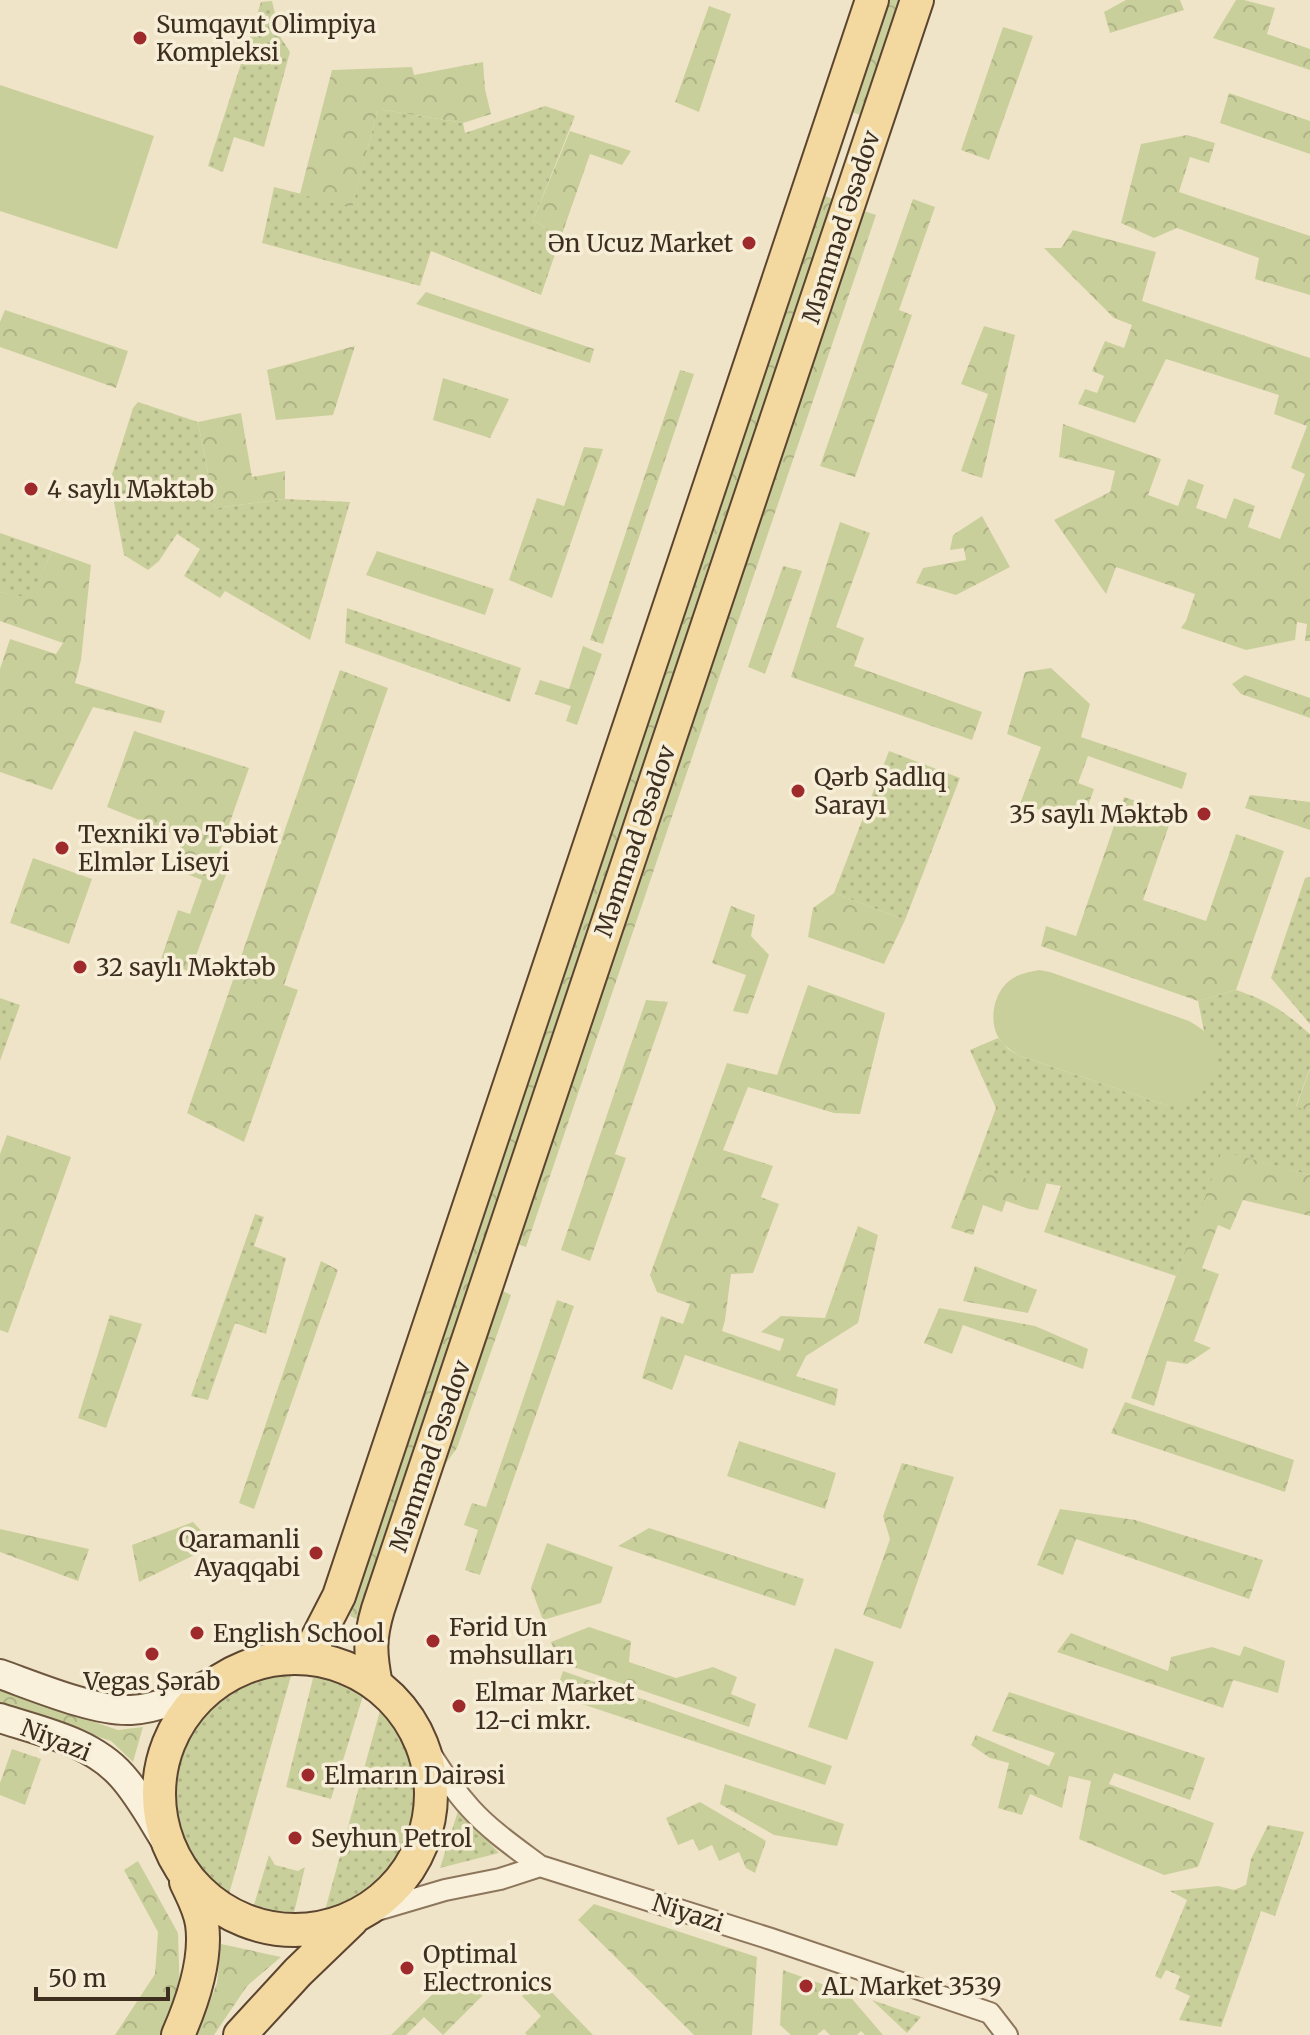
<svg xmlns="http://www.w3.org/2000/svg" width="1310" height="2035" font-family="Merriweather,serif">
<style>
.grass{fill:url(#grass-dots)}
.forest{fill:url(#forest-crowns)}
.pitch{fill:#c9cf9b}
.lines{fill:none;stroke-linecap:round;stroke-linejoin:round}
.street-casing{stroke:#8d765c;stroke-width:24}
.secondary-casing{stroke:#6f573f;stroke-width:32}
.primary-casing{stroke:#5b4430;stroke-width:36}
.street{stroke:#faf1dc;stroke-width:20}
.secondary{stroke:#faf1dc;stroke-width:28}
.primary{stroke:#f3d9a0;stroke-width:32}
.poi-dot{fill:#9e2a2b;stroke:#f7eed8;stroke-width:3}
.labels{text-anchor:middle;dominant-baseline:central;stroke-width:7;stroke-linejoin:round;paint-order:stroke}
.poi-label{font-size:24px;fill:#3d2e20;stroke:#f7eed8;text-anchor:start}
.street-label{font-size:24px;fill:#3d2e20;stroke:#f7eed8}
</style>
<defs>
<pattern id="grass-dots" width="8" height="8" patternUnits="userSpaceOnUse" patternTransform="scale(2)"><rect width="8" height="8" fill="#c9cf9b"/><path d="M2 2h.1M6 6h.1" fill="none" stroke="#aeb285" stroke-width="1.8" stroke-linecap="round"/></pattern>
<pattern id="forest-crowns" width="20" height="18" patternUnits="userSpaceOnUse" patternTransform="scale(2)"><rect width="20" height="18" fill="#c9cf9b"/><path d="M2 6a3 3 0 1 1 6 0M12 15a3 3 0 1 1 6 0" fill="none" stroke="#aeb285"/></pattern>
</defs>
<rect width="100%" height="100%" fill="#f0e4c8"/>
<path class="grass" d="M272,1l9,37 9,14 -26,95 -30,-10 -11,35 -15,-6 53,-164z
M545,106l30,10 -42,104 28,17 -20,58 -110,-44 -11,35 -158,-43 12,-56 78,20 26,-98 85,14 2,10z
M138,402l60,20 17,86 70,-9 65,3 -40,138 -85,-49 -5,7 -36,-22 16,-27 -23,-15 -18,27 -11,9 -24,-15 -14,-74 23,-73z
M0,533l52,18 -22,48 -30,-7z
M347,608l174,60 -11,34 -165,-59z
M889,751l71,27 -55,142 -71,-27z
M1310,877v147l-39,-46 34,-100z
M1236,990c33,11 48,21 74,44v34l-14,38 14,5v64l-87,-23 -47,124 -132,-44 17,-46 -88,-16 23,-62 -26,-58 28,-12 10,11 12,7 148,50 45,-59 -9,-16 -6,-30z
M0,998l20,7 -20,56z
M255,1214l9,3 -10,29 32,12 -20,76 -31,-11 -27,77 -17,-4z
M268,1676h23l-62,218c-10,-7 -21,-15 -28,-25 -10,-13 -20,-34 -23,-50 -5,-27 2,-74 18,-96 18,-25 44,-40 72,-47z
M313,1678c21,0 34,4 50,18l-32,103 -45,-12z
M381,1707c11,15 23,30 30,47 19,52 -5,112 -48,143 -5,4 -10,8 -15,11 -8,3 -16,4 -24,6z
M458,1811l41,42 -59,15z
M1268,1825l36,7 -29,84 -14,-5 -40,116 -42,-7 11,-24 -15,-7 5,-13 -14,-6 -5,9 -6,-3 32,-76 -17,-9 48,-5 16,4 12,-5 5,-26z
M269,1855l6,10 23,6 7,-4 -12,50 -21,-1 -19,-8z
M872,2000l49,17 -14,16z"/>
<path class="forest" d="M890,0h11l-38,116 -11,-4z
M1126,0h54l4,10 -74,23 -6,-21z
M1236,0h8l31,8 -8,26 43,15v21l-97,-32z
M709,6l22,8 -32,98 -24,-10z
M1003,27l30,9 -44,124 -28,-10z
M483,62l2,27 6,25 -28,9 -85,-14 -26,99 -52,-14 32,-124 80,-3 2,8z
M1229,93l81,28v33l-90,-31z
M570,131l61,20 -9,14 -32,-11 -29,83 -28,-17z
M1187,135l28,8 -6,20 -19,-6 -11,35 131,44v59l-55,-16 4,-21 -82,-30 -23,10 -33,-15 20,-79z
M823,195l12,5 -474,1421 -11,-5z
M913,199l22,8 -36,103 13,5 -57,162 -35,-11z
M864,211l12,4 -350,1032 -12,-4z
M1073,230l83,22 -14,49 168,57v283h-5l2,-17 -10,-2 -2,18 -49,10 -65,-22 5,-7 9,-27 -79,-27 -10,27 -52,-74 56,-28 5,-21 -56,-14 4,-33 98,35 -13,36 30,11 10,-27 16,6 -8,23 30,11 8,-21 21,8 -7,21 32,12 25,-65 -14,-6 16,-42 -33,-12 5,-19 -113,-36 -31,64 -57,-19 7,-15 12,4 7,-17 -12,-5 13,-30 19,7 8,-23 -18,-7 -70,-70h17z
M426,292l168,57 -4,14 -174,-59z
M5,310l123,41 -12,37 -116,-41v-25z
M984,326l31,9 -33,143 -21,-7 27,-77 -27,-10z
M355,346l-22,69 -57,5 -9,-50z
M680,370l14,4 -91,270 -13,-4z
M443,378l66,21 -19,39 -57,-18z
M241,413l11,64 33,-6v28l-70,9 -17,-86z
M584,447l19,2 -51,149 -43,-18 28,-82 27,8z
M982,516l28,51 -54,28 -40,-12 7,-15 43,-8 -2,-12 -14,2 3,-15z
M840,522l30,11 -34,94 28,11 -10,28 128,46 -10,28 -181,-63z
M52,551l39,14 -10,95 -6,23 90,28 -4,12 -68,-16 -41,83 -52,-18v-103l10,-30 46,15 7,-11 -63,-22v-29l30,6z
M377,551l117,38 -9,26 -119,-40z
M783,566l19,5 -37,103 -17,-7z
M583,646l19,8 -25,71 -11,-4 5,-15 -36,-12 5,-14 29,9z
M1051,668l39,36 -9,33 106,36 -5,16 -94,-33 -10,27 16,6 -12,33 -62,-18 21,-57 -34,-13 18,-62z
M340,670l48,18 -104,297 14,5 -54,152 -57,-29z
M1245,675l65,23v20l-69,-24 -9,-10z
M134,731l115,37 -31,88 13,5 -41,111 -29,-13 17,-49 12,4 12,-34 -18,-7 -5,-37 -72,-29z
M1250,795l60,7v28l-65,-22z
M1124,797l49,17 -30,86 63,21 30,-87 48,17 -48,139 -38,11 -157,-55 5,-20 30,10z
M33,858l59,21 -23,65 -59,-21z
M834,893l71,27 -21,44 -76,-27 5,-29z
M731,906l24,9 -4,21 18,19 -21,59 -15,-3 13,-36 -34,-12z
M808,985l77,28 -25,101 -26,-1 -86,-26 -25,63 50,16 -12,31 18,7 -26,69 -22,1 -6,46 -3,11 58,20 4,-12 -23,-7 20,-16 44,2 33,-92 20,9 -20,88 -52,33 -10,20 42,13 -3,17 -150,-51 -13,35 -30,-12 19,-62 22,8 7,-20 -33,-12 -7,-17 77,-212 50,12z
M646,1000l22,2 -53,152 11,4 -36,103 -29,-11z
M1310,1069v42l-14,-4z
M7,1135l64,22 -63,176 -8,-3v-176z
M1222,1151l88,24v41l-67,-16 -13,30 -12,-5 -16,43 17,6 -25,67 17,7 -24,16 -20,-3 -13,45 -23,-8z
M973,1170l74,12 -9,28 -9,-1 -23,-8 -4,11 -19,-7 -10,30 -22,-7z
M321,1261l17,9 -84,239 -15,-6z
M975,1266l62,24 -9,23 -65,-12z
M501,1290l10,5 -54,153 -22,30z
M557,1300l17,6 -94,269 -15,-5 13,-40 -14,-5 8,-22 14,4z
M939,1308l96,18 53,23 -5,20 -120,-44 -11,29 -28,-11z
M110,1315l32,9 -36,104 -28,-10z
M1125,1402l169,58 -9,32 -174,-59z
M739,1441l97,32 -11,36 -98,-33z
M902,1463l52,14 -53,152 -38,-14 27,-76 -7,-23z
M1060,1509l75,11 128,40 -14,39 -173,-60 -13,36 -26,-10z
M193,1522l22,23 -76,37 -7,-37z
M649,1528l155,51 -9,27 -177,-60z
M0,1529l89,20 -11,32 -78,-29z
M547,1543l66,24 -12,36 -58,17 -12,-32z
M589,1627l42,14 -2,21 47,16 37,-11 24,10 -6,17 25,10 -7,23 -190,-65 -8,-20z
M1071,1633l97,38 3,-14 41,-10 28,9 4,-10 41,15 -7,32 -45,-13 -10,28 -166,-56z
M563,1671l269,95 -7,19 -270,-90z
M0,1690l118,40 25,-3 -10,35 -22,-21 -111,-37z
M1009,1692l196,66 -15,42 -76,-27 -5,11 105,39 -16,44 -34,8 -85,-36 12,-58 -22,-5 -7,32 -32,-14 -8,21 -24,-7 11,-45 -19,-5 -19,-13 5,-10 73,31 6,-13 -63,-22z
M12,1749l29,10 -16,46 -25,-10v-12z
M725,1784l119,40 -7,22 -63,-11 -54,-31z
M700,1802l66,39 -11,32 -9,-5 -7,-16 -20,9 -7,-16 -13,6 -6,-12 -15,6 -12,-27z
M138,1861l40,72 2,65 -15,37h-50l40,-61 3,-42 -34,-62z
M594,1904l163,53 -5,78h-58l-116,-115z
M221,1944l60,13 -34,29 -33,49h-17l20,-52z
M783,1970l64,23 36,42h-18l-4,-4 -4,4h-27l-6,-6 -7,6h-26l-11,-10z
M464,1976l19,19 -40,40 -19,-18 -18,18h-15l58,-57z
M539,1979l54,56h-66l-2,-2 16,-17 -19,-20z"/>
<path class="pitch" d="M0,85l154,51 -37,113 -117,-38z
M1039,970l11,2 139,49c5,3 12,7 16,11 20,25 11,58 -18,70 -5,3 -13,3 -19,4l-148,-50c-8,-5 -15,-9 -20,-16 -12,-18 -7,-46 9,-59 8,-7 19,-9 30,-11z
M835,1648l39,14 -27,78 -39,-13z"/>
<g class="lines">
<g class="street-casing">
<path id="street" d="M413,1726c18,28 35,58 58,83 20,22 45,39 69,57
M357,1916l88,-26 55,-11 40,-13 231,73 219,74 17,22"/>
</g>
<g class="secondary-casing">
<path id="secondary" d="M0,1674c34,12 96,38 131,36 33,-2 63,-19 93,-33
M0,1718c42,14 91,23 122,58 18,20 31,45 45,67"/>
</g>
<g class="primary-casing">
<path id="primary" d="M307,1658l32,-62 533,-1596
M159 1794a136 136 0 1 1 272 0a136 136 0 1 1-272 0Z
M376,1685c-6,-31 -7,-46 2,-76l539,-1609
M178,2035c14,-32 29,-76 24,-111 -2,-15 -10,-29 -16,-42
M240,2035l58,-63 54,-52"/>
</g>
<use href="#street" class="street"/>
<use href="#secondary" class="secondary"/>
<use href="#primary" class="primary"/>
</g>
<g class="poi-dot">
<circle cx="140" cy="38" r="8"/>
<circle cx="749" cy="243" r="8"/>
<circle cx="31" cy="489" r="8"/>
<circle cx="798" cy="791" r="8"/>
<circle cx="1204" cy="814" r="8"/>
<circle cx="62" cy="848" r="8"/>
<circle cx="80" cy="967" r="8"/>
<circle cx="316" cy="1553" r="8"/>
<circle cx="197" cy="1633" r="8"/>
<circle cx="433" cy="1641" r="8"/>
<circle cx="152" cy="1654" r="8"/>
<circle cx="459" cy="1706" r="8"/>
<circle cx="308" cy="1775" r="8"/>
<circle cx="295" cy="1838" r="8"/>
<circle cx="407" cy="1968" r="8"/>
<circle cx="806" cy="1986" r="8"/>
</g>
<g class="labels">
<g class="poi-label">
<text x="156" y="24">Sumqayıt Olimpiya<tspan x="156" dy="28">Kompleksi</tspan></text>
<text x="733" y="243" text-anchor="end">Ən Ucuz Market</text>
<text x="47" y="489">4 saylı Məktəb</text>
<text x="814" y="777">Qәrb Şadlıq<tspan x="814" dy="28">Sarayı</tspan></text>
<text x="1188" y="814" text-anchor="end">35 saylı Məktəb</text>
<text x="78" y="834">Texniki və Təbiət<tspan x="78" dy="28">Elmlər Liseyi</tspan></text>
<text x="96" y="967">32 saylı Məktəb</text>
<text x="300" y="1539" text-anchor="end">Qaramanli<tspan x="300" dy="28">Ayaqqabi</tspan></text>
<text x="449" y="1627">Fərid Un<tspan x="449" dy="28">məhsulları</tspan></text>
<text x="213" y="1633">English School</text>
<text x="152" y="1681" text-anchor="middle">Vegas Şərab</text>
<text x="475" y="1692">Elmar Market<tspan x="475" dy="28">12-ci mkr.</tspan></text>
<text x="324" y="1775">Elmarın Dairəsi</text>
<text x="311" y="1838">Seyhun Petrol</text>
<text x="423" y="1954">Optimal<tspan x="423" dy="28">Electronics</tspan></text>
<text x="822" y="1986">AL Market 3539</text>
</g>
<g class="street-label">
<text transform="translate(841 227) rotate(-72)">Məmməd Əsədov</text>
<text transform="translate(635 841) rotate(-71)">Məmməd Əsədov</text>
<text transform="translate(430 1456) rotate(-71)">Məmməd Əsədov</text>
<text transform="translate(56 1740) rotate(22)">Niyazi</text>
<text transform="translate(688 1913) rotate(18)">Niyazi</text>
</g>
</g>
<path d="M36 1987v12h132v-12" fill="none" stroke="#3d2e20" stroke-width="4"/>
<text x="48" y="1987" font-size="24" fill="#3d2e20" stroke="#f7eed8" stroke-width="6" paint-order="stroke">50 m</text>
</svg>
